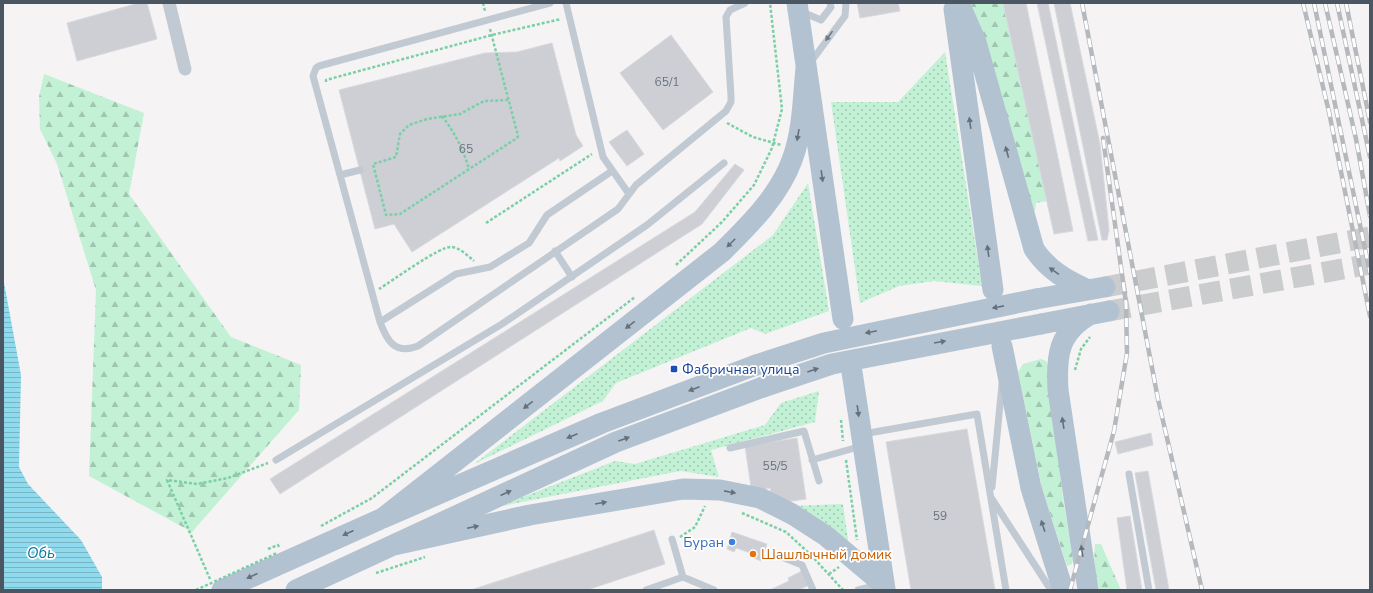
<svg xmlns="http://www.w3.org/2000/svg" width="1373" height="593" font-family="'Nunito Sans',sans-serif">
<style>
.grass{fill:url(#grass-dots)}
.forest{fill:url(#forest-firs)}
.water{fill:url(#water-rules)}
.building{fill:#cdcfd5;stroke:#d7d9de}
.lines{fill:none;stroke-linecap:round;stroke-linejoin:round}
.primary-tunnel{stroke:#caccce;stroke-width:21;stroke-dasharray:21 10;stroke-linecap:butt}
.path{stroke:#7ad0a6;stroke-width:2.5;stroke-dasharray:3 2;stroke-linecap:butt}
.lane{stroke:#c1cad2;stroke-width:7}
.street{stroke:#c1cad2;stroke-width:13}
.primary{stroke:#b3c2d1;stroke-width:21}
.rail-casing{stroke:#b5b8bd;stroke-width:4.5}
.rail{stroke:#fff;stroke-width:3;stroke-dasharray:9;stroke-linecap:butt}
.path-bridge{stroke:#7ad0a6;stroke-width:2.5;stroke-dasharray:3 2;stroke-linecap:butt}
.primary-bridge{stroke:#b3c2d1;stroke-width:21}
.oneway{fill:#6e7983}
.oneway2{fill:#64717d}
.transit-dot{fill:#1a4fb4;stroke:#fff;stroke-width:1.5}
.shop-dot{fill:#3f7fe0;stroke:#fff;stroke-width:1.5}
.food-dot{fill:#e8710a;stroke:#fff;stroke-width:1.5}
.labels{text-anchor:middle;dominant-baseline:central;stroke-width:3.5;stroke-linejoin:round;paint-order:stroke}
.number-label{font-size:12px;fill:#6b747e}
.transit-label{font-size:14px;fill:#164399;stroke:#fff;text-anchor:start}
.shop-label{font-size:14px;fill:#366cbe;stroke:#fff;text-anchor:end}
.food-label{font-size:14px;fill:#c56008;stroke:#fff;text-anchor:start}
.water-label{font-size:15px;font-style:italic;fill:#0c7c9b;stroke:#fff}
</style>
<defs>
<pattern id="grass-dots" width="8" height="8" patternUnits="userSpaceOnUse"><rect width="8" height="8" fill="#c3f1d5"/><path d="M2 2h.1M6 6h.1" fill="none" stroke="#a0c6b0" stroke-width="1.8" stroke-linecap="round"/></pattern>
<pattern id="forest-firs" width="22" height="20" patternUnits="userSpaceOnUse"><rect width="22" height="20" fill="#c3f1d5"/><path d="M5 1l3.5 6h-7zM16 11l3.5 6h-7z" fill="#a0c6b0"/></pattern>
<pattern id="water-rules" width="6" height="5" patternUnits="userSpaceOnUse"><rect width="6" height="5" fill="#90daee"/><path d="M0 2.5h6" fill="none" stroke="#78b4c4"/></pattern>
</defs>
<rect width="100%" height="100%" fill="#f5f3f3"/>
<path class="grass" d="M945,52l37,234 -48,-5 -35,5 -39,17 -29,-201h67z
M808,183l21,128 -64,23 -14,-6 -135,55 -13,18 -129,63 299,-229z
M819,391l-4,31 -104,28 8,27 -39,-6 -183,36 118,-46 20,3 130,-39 16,-22z
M843,504l6,42 -57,-40z"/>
<path class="forest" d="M971,3h32l44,198 -11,2 -1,8 -6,-2z
M44,74l100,39 -15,81 102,143 70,28 -2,45 -107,122 -103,-56 7,-186 -39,-126 -17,-35 -1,-32z
M1041,359l5,2 2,4 15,133 10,62 -1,4 -5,2 -25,-78 -24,-116 5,-8z
M1095,544h6l20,46h-22l-5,-24z"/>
<path class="water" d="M3,277l18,98 -2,92 9,17 53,56 21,37v13h-99z"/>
<path class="building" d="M139,3h8l10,36 -80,22 -10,-38z
M857,3h41l2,8 -40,7z
M1003,3h23l47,228 -19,3z
M1037,3h11l50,237 -10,1z
M1054,3h16l30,141 9,86 -2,10h-5z
M671,35l42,57 -50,38 -43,-57z
M552,43l24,92 7,11 -23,15 -1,-3 -147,94 -18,-28 -19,5 -36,-139 146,-37 32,-1z
M627,130l17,24 -17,12 -18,-24z
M735,164l9,6 -42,54 -422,270 -10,-15 425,-267z
M967,429l28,161h-84l-25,-148z
M1151,433l2,12 -35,9 -3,-12z
M797,438l9,61 -21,3 -13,-5 -2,-9 -13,2 -6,-3 -6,-41z
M1148,471l21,119h-13l-21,-117z
M1130,516l12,74h-15l-10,-72z
M654,530l11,34 -78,26h-116z
M732,532l35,12 -6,17 -7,-3 2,-3 -20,-7 -2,4 -7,-3z
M802,571l7,14 -10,5h-29l19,-9 -1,-3z"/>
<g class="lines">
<path class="primary-tunnel" d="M1105,287l265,-50
M1109,311l261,-47"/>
<path class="path" d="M483,3l2,8
M490,29l28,107 -1,2 -117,76 -14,1 -13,-51 23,-7 4,-23 9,-9 18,-6 33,-5 24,-13 24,-1
M326,82v-2l166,-45 69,-16
M442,116c13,17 21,33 27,53
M727,123l26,14 28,8
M486,223l106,-69
M676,265l46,-43 32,-37 18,-37 10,-39 -12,-106
M379,289c13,-8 61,-43 72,-42 8,0 17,9 23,14
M1075,370l6,-21 9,-12
M841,420l2,21
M846,460l11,80
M742,513l44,19 25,23 -3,4
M321,526l51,-28 263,-201
M680,537l15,-10 10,-21
M268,549l10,-4 1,2
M811,555l32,35
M376,573l49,-16
M829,574l10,-7
M210,579l-43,-99 30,4 31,-6 40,-15"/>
<path class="lane" d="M550,3l-231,63 -3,2 -3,8 67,246c7,19 15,33 38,24l200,-137 18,-24 90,-74 5,-9v-6l-5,-79 4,-7 15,-7
M566,3l37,154 26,37
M802,12l19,8 10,-13 -1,-4
M810,63l35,-47 1,-13
M340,175l20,-5
M555,251l17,26
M380,322l76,-48 34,-7 39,-24 18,-28 65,-44
M863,434l114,-20 29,176
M730,448l74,-17 15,50
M276,460l226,-136 145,-99 77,-62
M812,460l50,-14
M1129,474l20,116
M992,487l10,-103
M992,499l59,91
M779,556l23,9 11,25
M683,577l31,13
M646,590l37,-13 -11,-38
M858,590l21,-5"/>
<path class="street" d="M169,3l16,66"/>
<path class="primary" d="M797,3l46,316
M959,3l17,39 58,207c14,21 32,31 54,41
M954,9l39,281
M1036,299l69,-12
M1041,324l68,-13
M1002,346l29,142 32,102
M852,372l33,217
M383,518l339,-266c27,-27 57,-56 70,-92 11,-29 11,-62 14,-92
M394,545l136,-30 153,-26 37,1 40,8 32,16 34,22 57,48
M222,590l161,-72 219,-95 154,-58
M296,590l320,-148 147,-55
M1088,590l-30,-200c-2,-34 0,-58 33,-76"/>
<g class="rail-casing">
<path id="rail" d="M1082,3l76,396 44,191
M1303,3l26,109 41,204
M1314,3l56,270
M1325,3l31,136 14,77
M1337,3l33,154
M1346,3l24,119
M1070,590l44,-159 13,-78 -1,-50 -23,-165"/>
</g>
<use href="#rail" class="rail"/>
<path class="path-bridge" d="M196,590l81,-37"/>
<path class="primary-bridge" d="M756,365l68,-22 212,-44
M763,387l69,-23 209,-40"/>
</g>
<defs><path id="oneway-solid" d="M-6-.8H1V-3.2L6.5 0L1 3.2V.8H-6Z"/></defs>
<use class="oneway" href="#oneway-solid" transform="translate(829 36) rotate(126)"/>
<g class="oneway2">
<use href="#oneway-solid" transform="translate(970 123) rotate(-98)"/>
<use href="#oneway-solid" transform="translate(798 135) rotate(100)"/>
<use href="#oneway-solid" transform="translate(1007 152) rotate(-105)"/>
<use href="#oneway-solid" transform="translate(822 176) rotate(82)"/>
<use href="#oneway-solid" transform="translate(731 243) rotate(135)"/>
<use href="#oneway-solid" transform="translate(988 251) rotate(-98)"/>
<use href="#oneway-solid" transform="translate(1054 271) rotate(-145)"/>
<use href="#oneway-solid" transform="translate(998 307) rotate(169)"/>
<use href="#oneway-solid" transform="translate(630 325) rotate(142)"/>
<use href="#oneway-solid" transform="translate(871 332) rotate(168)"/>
<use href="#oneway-solid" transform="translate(940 342) rotate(-10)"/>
<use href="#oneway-solid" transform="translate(813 370) rotate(-19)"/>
<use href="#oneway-solid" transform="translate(694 389) rotate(159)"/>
<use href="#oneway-solid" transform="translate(528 405) rotate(142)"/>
<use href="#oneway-solid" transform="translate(858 411) rotate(82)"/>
<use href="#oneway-solid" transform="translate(1063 423) rotate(-99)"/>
<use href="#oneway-solid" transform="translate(572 436) rotate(157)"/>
<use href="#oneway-solid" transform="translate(624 439) rotate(-20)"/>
<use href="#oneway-solid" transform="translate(730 492) rotate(11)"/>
<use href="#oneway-solid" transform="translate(506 493) rotate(-25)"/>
<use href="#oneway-solid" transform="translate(601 503) rotate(-10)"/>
<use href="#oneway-solid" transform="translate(1043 526) rotate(-108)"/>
<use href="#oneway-solid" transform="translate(473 527) rotate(-12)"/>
<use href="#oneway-solid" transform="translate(348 533) rotate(156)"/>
<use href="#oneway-solid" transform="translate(1082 551) rotate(-99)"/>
<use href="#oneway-solid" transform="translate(252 576) rotate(155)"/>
</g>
<rect class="transit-dot" x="670" y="365" width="8" height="8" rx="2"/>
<circle class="shop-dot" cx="732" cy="542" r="4"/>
<circle class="food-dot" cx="753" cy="554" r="4"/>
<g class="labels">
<g class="number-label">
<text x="667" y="82">65/1</text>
<text x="466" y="149">65</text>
<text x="775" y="466">55/5</text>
<text x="940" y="516">59</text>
</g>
<g class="transit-label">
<text x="682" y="369">Фабричная улица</text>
</g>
<g class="shop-label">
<text x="724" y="542">Буран</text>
</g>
<g class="food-label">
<text x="761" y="554">Шашлычный домик</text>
</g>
<g class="water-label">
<text x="41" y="553">Обь</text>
</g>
</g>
<rect width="1373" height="593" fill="none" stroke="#4a5661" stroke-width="8"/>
</svg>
